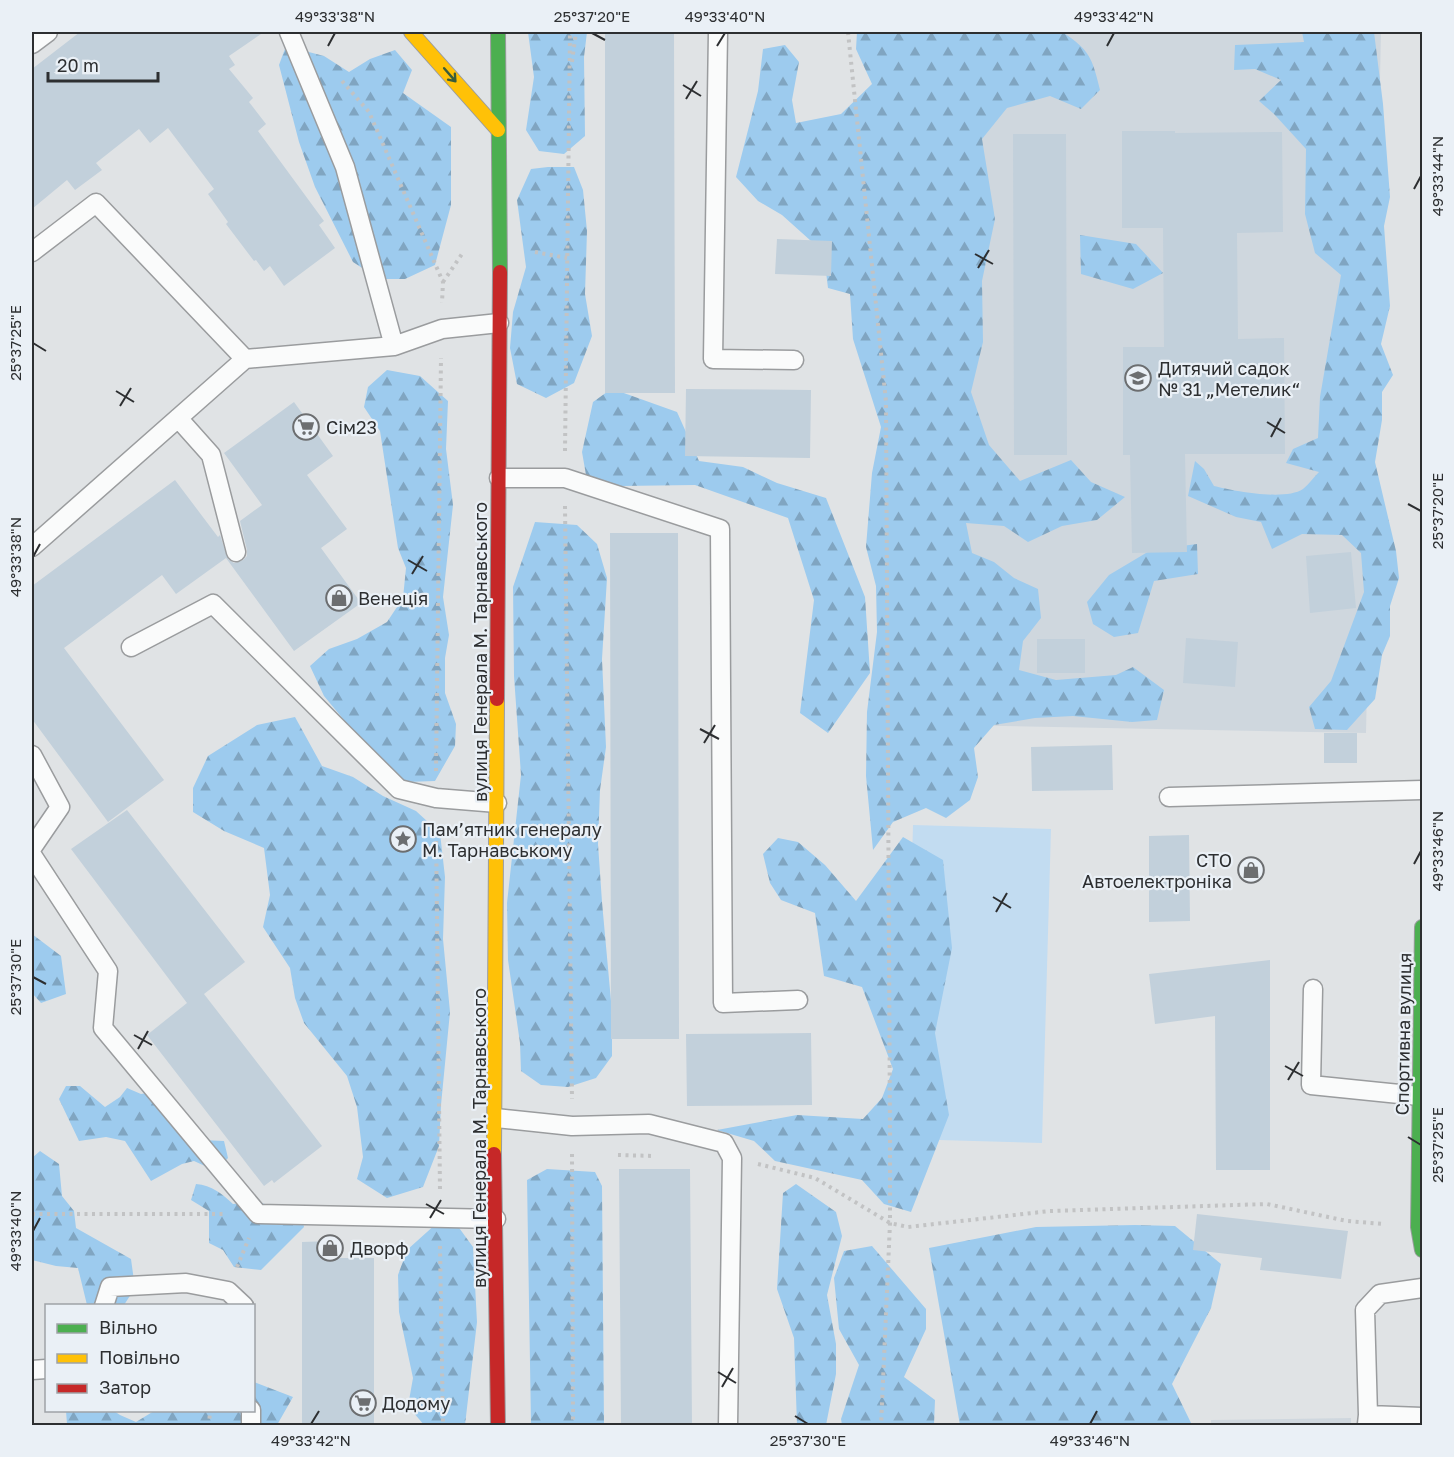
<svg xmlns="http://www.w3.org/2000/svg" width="1454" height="1457" font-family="'Golos Text',sans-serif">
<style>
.built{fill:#cfd7de}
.green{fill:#c2dcf1}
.forest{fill:url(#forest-firs)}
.building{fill:#c2d0db}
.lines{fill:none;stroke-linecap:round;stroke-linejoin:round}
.lane-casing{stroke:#9a9c9e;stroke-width:21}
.fast-casing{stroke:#9a9c9e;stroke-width:16}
.slow-casing{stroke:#9a9c9e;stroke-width:16}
.jam-casing{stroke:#9a9c9e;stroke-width:16}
.path{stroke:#c2c3c4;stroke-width:4;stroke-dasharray:3 4.5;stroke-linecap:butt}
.lane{stroke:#fafbfb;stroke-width:18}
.fast{stroke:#4caf50;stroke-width:14}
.slow{stroke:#ffc107;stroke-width:14}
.jam{stroke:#c62828;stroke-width:14}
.oneway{stroke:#385c3c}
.ticks{fill:none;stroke:#2d2f31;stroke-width:2}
.labels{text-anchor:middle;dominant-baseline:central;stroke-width:4.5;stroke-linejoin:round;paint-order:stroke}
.poi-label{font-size:18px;fill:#2d2f31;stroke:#eaf0f6;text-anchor:start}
.street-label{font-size:18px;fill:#2d2f31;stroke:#eaf0f6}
.neatline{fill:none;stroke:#2d2f31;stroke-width:2}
.ticks-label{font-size:15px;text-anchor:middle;fill:#2d2f31}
</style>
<defs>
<pattern id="forest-firs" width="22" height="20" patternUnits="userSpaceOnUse" patternTransform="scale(1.5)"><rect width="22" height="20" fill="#9dcbee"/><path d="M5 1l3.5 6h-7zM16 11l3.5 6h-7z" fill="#80a5c1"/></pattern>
</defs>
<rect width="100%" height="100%" fill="#e0e3e5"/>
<path class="built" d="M911,32h470l-15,701 -470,-9z
M1351,1418v7h-140v-5z"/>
<path class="green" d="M913,825l138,4 -9,314 -138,-4z"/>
<path class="forest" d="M528,32h59l-3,25 1,79 -21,18 -25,-3 -13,-21 8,-53z
M857,32h205c28,18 30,26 38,58l-19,19 -31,-13 -43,12 -25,31 13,80 -13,62 1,61 -12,50 18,53 31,36 51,-21 20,22 34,15 -28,23 -35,6 -34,16 -24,-16 -38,-3 6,30 22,9 20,16 24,11 3,29 -18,23 -4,29 37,10 60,-5 17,-8 31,23 -7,30 -25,2 -59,-6 -38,2 -41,7 -20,23 4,29 -8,23 -24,18 -20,-10 -33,14 -20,28 -7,-74 1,-64 10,-80 -1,-46 -10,-39 6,-74 9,-46 -28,-88 -3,-45 -22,-6 -5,-40 -12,-7 -29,-26 -24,-14 -22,-24 22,-86 5,-42 22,-4 14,17 -7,38 4,23 45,-9 31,-30 -16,-35z
M1302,32h72l9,72 7,93 -6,29 6,80 -9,38 12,31 -11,17v28l-7,42 21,89 3,27 -9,28v30l-8,19 -7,44 -28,31 -32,-1 -6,-22 22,-26 33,-89 -3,-39 -19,-18 -40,-1 -30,15 -11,-27 -25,-5 -48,-21 7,-35 9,8 10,17c20,5 71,15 89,3 6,-5 11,-12 16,-17l-33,-9 7,-14 25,-11 2,-41 21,-122 -26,-22 -10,-39 1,-65 -32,-35 -15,-13 22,-21 -26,-11 -21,1 1,-25 69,-3z
M286,46l38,10 25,16 21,-13 25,-9 17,20 -9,23 48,34v78l-16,60 -30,14h-26l-26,-17 -38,-75 -16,-45 -20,-77z
M548,167h26l9,23 4,41 -2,63 7,42 -18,47 -28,15 -29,-14 -7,-36 3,-36 13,-45 -9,-67 14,-31z
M1080,235l56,9 27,29 -30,16 -52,-15z
M387,370l33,6 28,25 -2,48 7,56 -10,92 6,38 -4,23v35l11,31 -1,22 -20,35 -29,1 -34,-22 -23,-34 -25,-30 -14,-30 19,-17 28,-10 30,-17 16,-24 3,-30 -8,-20 -18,-117 -16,-24 4,-20z
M607,392h14l56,20 22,49 44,6 34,16 49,15 39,99 5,76 -42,60 -28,-20 14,-113 -26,-82 -93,-33 -74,1 -35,-11 -4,-23 11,-50z
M535,522l42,3 20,19 10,34 -5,81 4,88 -6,43 -2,54 4,58 10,110v44l-16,22 -28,9 -27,-2 -20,-14 -1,-28 -12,-83 -1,-57 14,-128 -7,-99 -1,-89z
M1197,544l1,30 -44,7 -16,52 -24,4 -21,-13 -6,-22 22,-27 42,-25z
M295,717l27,49 31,11 30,19 33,15 24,22 5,44 -2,62 7,73 -9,93 -2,41 -16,41 -36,11 -30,-19 6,-22 -6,-50 -10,-31 -43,-53 -9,-25 -5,-30 -27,-41 7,-32 -6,-47 -40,-17 -31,-19v-24l15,-32 49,-31z
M903,837l40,23 9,88 -17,85 14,82 -38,97 -27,-8 -22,-24 -87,-19 -21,-20 -37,-11 80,-15 66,4 19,-21 11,-29 -31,-82 -38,-11 -9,-63 -34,-13 -11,-17 -7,-29 15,-16 20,4 27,23 31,36z
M32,934l29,22 5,38 -25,9 -9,-10z
M66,1086h14l25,21 15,-10 7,-9 14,6 19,-3 41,49 23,1 4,17 -12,13 -22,-10 -12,3 -31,17 -26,-40 -19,-4 -27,4 -20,-42z
M40,1151l19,13 3,32 12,15 2,17 55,31 4,29 -11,17h-37l-9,-37 -22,-2 -24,-6v-102z
M547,1169l48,3 7,14 2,239h-73l-4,-245z
M196,1184c16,1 26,10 37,20l23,-2 45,10 3,15 -43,43 -27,-3 -11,-17 -14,-7v-32l-18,-11z
M796,1184l40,28 6,24 -15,59 9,49v30l-10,51h-29l-3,-87 -17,-49 6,-96z
M437,1223l20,2 16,22 4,75 -12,103h-41l-16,-19 5,-28 -14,-66 -1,-37 9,-25z
M1135,1225l40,1 46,38 -10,44 -39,76 20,41h-232l-31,-177 107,-21z
M872,1246l54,63v20l-22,48 31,23 -1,25h-92l-1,-6 18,-54 -20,-36 -5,-51 10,-27z
M254,1382l39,15 -16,28 -210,-1 -1,-13h48l6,4 16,7 18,-11 100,-1z"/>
<path class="building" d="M80,32h184l-35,24 6,9 -6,4 24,29 -4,4 17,22 -8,7 66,90 -5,4 16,23 -51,38 -14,-20 -6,5 -8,-11 -2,1 -28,-37 2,-2 -20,-28 6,-5 -46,-61 -18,15 -11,-14 -43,34 6,7 -27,20 -8,-10 -35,29v-140z
M605,32h69l1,361h-70z
M1122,131h53v2l107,-1 1,100 -46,1 1,106 46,-1 1,116h-100l2,98 -55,1 -2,-98h-7v-108h41l-1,-119h-41z
M1013,134h53l1,321h-53z
M777,239l55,2 -1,35 -56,-2z
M686,389l125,1 -1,68 -125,-2z
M294,402l39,54 -26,19 40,54 -26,19 40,55 -67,48 -68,-93 -50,36 -14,-19 -98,73 100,132 -56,42 -76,-103v-133l143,-106 43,57 2,-2 8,24 6,4 9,-3 4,-4v-6l-7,-29 22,-16 -38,-52z
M610,533h68l1,506h-68z
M1351,552l5,56 -46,5 -4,-57z
M1186,638l52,4 -3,45 -52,-4z
M1037,639h48v34h-48z
M1324,733h33v30h-33z
M1112,745l1,45 -81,1 -1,-44z
M127,810l118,152 -41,32 118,152 -48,37 -2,-3 -8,6 -117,-151 40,-32 -116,-154z
M1189,835l1,86 -41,1v-86z
M1270,960v210h-54l-1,-154 -60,8 -6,-50z
M811,1033l1,72 -125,1 -1,-72z
M619,1169h71l2,256h-71z
M1197,1214l151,17 -7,48 -81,-9 2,-12 -69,-8z
M333,1241v17h41v167h-72v-183z"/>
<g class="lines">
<g class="lane-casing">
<path id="lane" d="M289,32l56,135 49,179
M718,32l-5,327 81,1
M32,44l16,-12
M32,252l64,-49 149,156
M178,418l33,37 25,97
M499,478h66l155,51 3,474 75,-3
M32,547l213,-188 149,-13 48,-17 57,-6
M131,647l82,-43 186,185 37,9 61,5
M32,755l28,52 -28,41
M1169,797l253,-7
M32,855l76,116 -5,57 155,186 238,5
M1313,989l-2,96 108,11
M496,1118l76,8 77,-2 75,19 8,15 -4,268
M104,1306l6,-19 76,-4 42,8 16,15
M32,1370l14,-1
M251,1410v16
M1368,1415l-3,-105 15,-16 42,-6
M1367,1424l1,-9 54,2"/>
</g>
<g class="fast-casing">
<path id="fast" d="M498,32l2,240
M1422,927l-4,300 4,23"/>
</g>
<g class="slow-casing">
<path id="slow" d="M411,32l87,98
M494,1154l3,-455"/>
</g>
<g class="jam-casing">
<path id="jam" d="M497,699l3,-427
M494,1154l4,272"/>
</g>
<path class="path" d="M848,32l38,370 4,733v88l-9,203
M572,62l4,-30
M342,81l27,31 74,170 -1,21
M535,252l32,6
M443,282l19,-28
M565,451l5,-419
M565,506l7,593
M436,771l5,-413
M436,826l4,365
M572,1154l1,272
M618,1155l37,1
M758,1164l57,14 75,45 18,4 142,-16 217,-7 80,17 37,3
M32,1214h191
M440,1246l3,180
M237,1267l12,-29
M209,1426l1,-16"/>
<use href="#lane" class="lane"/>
<use href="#fast" class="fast"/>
<use href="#slow" class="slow"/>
<use href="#jam" class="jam"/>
</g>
<defs><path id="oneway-shaft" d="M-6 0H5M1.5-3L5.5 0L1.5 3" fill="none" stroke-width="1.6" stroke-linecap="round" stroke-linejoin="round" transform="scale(1.5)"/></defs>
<use class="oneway" href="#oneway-shaft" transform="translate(450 75) rotate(49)"/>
<path class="ticks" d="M592,33l13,7M328,46l7,-13M717,46l8,-13M1107,46l7,-13M683,85l18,11M686,99l11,-18M1414,189l7,-13M975,254l18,10M978,268l11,-18M33,343l13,8M116,391l18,11M120,406l11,-18M1267,422l18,11M1271,437l10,-19M1408,504l13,7M33,557l7,-13M408,560l19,11M412,574l11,-18M700,729l19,10M704,743l11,-18M1414,864l7,-13M993,897l18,11M996,912l11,-19M33,977l13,7M134,1035l18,10M138,1049l10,-18M1285,1066l18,10M1288,1080l11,-18M1408,1137l13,8M426,1204l18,10M430,1218l11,-18M33,1231l7,-13M718,1372l18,11M722,1387l11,-19M795,1416l13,8M311,1424l8,-13M1090,1424l7,-13"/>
<defs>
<g id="school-ring" transform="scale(1.35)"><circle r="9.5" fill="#eaf0f6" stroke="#6c6e70" stroke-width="1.5"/><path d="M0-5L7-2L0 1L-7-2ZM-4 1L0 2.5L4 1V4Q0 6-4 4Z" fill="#6c6e70"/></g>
<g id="supermarket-ring" transform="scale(1.35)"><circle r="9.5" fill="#eaf0f6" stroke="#6c6e70" stroke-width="1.5"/><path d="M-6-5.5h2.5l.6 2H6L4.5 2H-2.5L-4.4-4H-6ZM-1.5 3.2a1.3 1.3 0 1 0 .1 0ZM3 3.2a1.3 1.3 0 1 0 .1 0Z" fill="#6c6e70"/></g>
<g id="shop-ring" transform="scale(1.35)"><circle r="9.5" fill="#eaf0f6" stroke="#6c6e70" stroke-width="1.5"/><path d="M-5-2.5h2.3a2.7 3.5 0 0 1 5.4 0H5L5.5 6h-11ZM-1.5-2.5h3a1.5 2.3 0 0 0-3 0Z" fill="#6c6e70"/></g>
<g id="sight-ring" transform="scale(1.35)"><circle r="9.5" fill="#eaf0f6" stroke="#6c6e70" stroke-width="1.5"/><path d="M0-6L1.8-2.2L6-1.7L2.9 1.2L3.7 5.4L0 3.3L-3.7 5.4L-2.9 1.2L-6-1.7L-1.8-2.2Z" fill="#6c6e70"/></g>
</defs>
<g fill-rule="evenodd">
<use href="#school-ring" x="1138" y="378"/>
<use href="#supermarket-ring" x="306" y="427"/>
<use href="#shop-ring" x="339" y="598"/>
<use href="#sight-ring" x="403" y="839"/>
<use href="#shop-ring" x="1251" y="870"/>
<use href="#shop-ring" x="330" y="1248"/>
<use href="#supermarket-ring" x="363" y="1403"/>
</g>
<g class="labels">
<g class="poi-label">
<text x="1158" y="368">Дитячий садок<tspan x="1158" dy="21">№ 31 „Метелик“</tspan></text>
<text x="326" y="427">Сім23</text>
<text x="358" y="598">Венеція</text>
<text x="422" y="829">Пам’ятник генералу<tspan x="422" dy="21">М. Тарнавському</tspan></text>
<text x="1232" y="860" text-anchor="end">СТО<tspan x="1232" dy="21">Автоелектроніка</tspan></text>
<text x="350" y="1248">Дворф</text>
<text x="382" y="1403">Додому</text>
</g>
<g class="street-label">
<text transform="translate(480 652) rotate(-90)">вулиця Генерала М. Тарнавського</text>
<text transform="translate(1403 1034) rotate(-89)">Спортивна вулиця</text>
<text transform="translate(479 1138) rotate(-90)">вулиця Генерала М. Тарнавського</text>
</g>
</g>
<rect width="1454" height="1457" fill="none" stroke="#eaf0f6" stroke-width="66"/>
<rect x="45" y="1304" width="210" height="108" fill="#eaf0f6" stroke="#9ea3a7" stroke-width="1.5"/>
<rect x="57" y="1324" width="30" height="9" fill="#4caf50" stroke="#9ea3a7" stroke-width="1.5"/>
<text x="99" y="1334" font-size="18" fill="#2d2f31">Вільно</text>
<rect x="57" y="1354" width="30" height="9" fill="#ffc107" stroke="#9ea3a7" stroke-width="1.5"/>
<text x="99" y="1364" font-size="18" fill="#2d2f31">Повільно</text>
<rect x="57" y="1384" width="30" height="9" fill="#c62828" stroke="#9ea3a7" stroke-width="1.5"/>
<text x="99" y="1394" font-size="18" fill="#2d2f31">Затор</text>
<path d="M48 72v9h110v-9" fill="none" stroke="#2d2f31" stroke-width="3"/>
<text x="57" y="72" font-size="18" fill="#2d2f31" stroke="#eaf0f6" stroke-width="4.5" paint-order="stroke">20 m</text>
<rect x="33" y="33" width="1388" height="1391" class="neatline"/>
<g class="ticks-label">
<text x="335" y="22">49°33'38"N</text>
<text x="592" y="22">25°37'20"E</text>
<text x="725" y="22">49°33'40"N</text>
<text x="1114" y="22">49°33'42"N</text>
<text transform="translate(1438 176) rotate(-90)" y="5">49°33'44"N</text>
<text transform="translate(16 343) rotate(-90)" y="5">25°37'25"E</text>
<text transform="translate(1438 511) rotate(-90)" y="5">25°37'20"E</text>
<text transform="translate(16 557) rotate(-90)" y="5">49°33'38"N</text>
<text transform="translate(1438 851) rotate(-90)" y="5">49°33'46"N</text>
<text transform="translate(16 977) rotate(-90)" y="5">25°37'30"E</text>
<text transform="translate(1438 1145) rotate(-90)" y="5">25°37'25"E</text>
<text transform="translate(16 1231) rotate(-90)" y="5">49°33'40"N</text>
<text x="311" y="1446">49°33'42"N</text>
<text x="808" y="1446">25°37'30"E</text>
<text x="1090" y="1446">49°33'46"N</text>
</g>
</svg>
